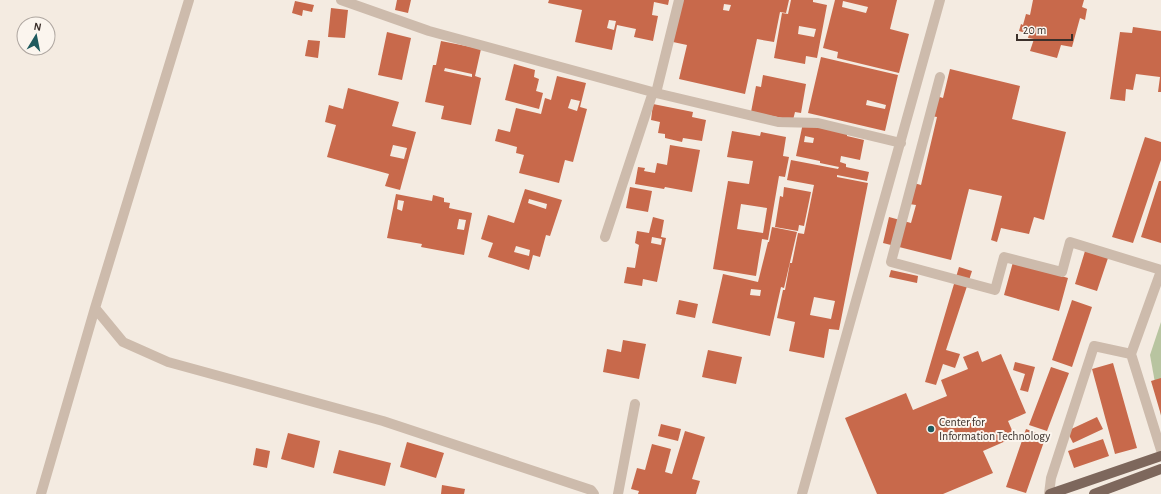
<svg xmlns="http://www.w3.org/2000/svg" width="1161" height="494" font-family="'Alegreya Sans',sans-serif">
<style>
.green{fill:#b8c4a0}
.building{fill:#c8694b;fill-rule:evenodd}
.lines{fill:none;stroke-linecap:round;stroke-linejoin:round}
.minor{stroke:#cdbbac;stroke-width:10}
.major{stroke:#7d675c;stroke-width:10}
.poi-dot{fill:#1f5a5e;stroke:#fbf5ee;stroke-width:1.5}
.labels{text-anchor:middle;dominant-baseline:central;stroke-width:4;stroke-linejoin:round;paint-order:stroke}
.poi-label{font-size:12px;fill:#3b302b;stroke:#fbf5ee;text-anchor:start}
</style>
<rect width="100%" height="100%" fill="#f4ebe1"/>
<path class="green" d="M1161,322v94l-11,-61z"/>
<path class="building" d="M397,0h14l-3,13 -13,-3z
M549,0h120l-1,5 -14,-3 -2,13 6,1 -5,25 -19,-4 2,-8 -19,-4 -5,25 -37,-8 7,-32 -34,-7zM609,20l7,1 -2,9 -7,-2z
M682,0h107l-3,13 -6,-1 -6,30 -17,-3 -12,55 -66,-15 8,-34 -14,-3zM724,4l7,1 -2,6 -6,-1z
M791,0h22v2l14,3 -10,53 -11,-2 -1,8 -31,-6 8,-45 6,1zM799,26l17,3 -2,8 -16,-3z
M835,0h62l-7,29 19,5 -10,39 -62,-15 1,-6 -15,-4zM843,1l25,6 -2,6 -24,-6z
M1033,0h51l-2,7 5,2 -2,11 -5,-2 -8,29 -11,-2 -4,13 -27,-7 4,-12 -6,-1 1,-4 -10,-3 2,-7 2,1 3,-11 4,1z
M295,1l19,4 -2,7 -9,-2 -1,6 -10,-3z
M331,8l17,2 -3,28 -17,-1z
M1133,27l28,4v61h-3l2,-15 -24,-3 -3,16 -7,-1 -1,12 -15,-2 10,-67 12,1z
M387,32l24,6 -9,42 -24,-5z
M308,40l12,1 -2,17 -13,-2z
M441,41l40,8 -6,27 6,2 -10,47 -30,-6 3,-13 -19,-4 8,-37h3zM445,68l27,6v3l-28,-6z
M821,57l77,18 -13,56 -77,-18zM867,100l19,5 -1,4 -19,-4z
M514,64l21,6 -1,7 5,2 -3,12 7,2 -4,16 -34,-9z
M950,69l70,17 -8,33 54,13 -22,88 -10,-3 -5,17 -28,-6 -4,14 -6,-2 11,-44 -33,-7 -18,71 -68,-17 6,-26 22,6 5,-18 -7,-1 5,-21 7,2 16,-68 -6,-1 5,-20 7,2z
M763,75l43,9 -5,29 -6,-1 -2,8 -42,-8 5,-26 5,1z
M557,76l29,7 -6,24 7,2 -14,53 -8,-2 -6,23 -40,-10 5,-18 -8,-2 1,-6 -22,-6 3,-12 12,3 6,-24 25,6 4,-16 6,2zM571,99l9,2 -3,10 -9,-3z
M348,88l51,14 -7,24 24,6 -16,58 -15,-4 4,-12 -62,-17 9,-32 -11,-3 4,-17 14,4zM393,145l14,3 -3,11 -14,-3z
M653,104l40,8 -1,5 14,3 -4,21 -19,-3 -1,4 -17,-4v-4l-7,-1 2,-11 -9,-2z
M803,123l44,9v4l17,4 -4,20 -19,-4 -1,6 6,2v3l23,5 -2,9 -30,-6v2l31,6 -29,147 -10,-1 -5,29 -35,-7 6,-29 -18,-4 6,-28h2l5,-27h2l6,-30 6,1 10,-49 -27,-5 4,-20 47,9 1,-2 -19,-4v-2l-24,-5zM805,136l9,2 -1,5 -9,-1zM814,297l21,4 -4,18 -21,-4z
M732,131l28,5 1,-4 25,5 -3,19 6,1 -4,20 -6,-1 -11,64 -6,-1 -6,37 -43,-7 15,-88 21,3 4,-23 -26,-4zM741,204l26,4 -4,25 -26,-4z
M1145,137l16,5v18l-28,83 -21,-6z
M670,145l30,5 -8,42 -27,-5 -1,2 -29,-5 3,-17 7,1 -1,3 11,2 2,-10 10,2z
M1159,181h2v62l-20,-6z
M630,187l22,4 -4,21 -22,-4z
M784,187l27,5 -7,34 -5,-1 -1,6 -23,-4 5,-31 3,1z
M525,189l37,11 -12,36 -4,-1 -6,22 -7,-2 -4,15 -41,-13 5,-14 -12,-4 7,-24 26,8zM529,199l18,5 -1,5 -18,-6zM516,246l14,4 -1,6 -15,-4z
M396,194l36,7 1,-6 11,3v4l6,1 -1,5 23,5 -8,42 -43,-8 1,-3 -35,-6zM398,200l6,1 -2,10 -5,-2zM459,219l7,1 -2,10 -7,-1z
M653,217l11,3 -3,17 5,1 -9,44 -14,-3 -1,7 -18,-3 3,-16 8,1 4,-23 -4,-2 2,-12 12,2zM652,237l10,2 -1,6 -10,-2z
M772,227l25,5 -13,56 -3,-1 -11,49 -58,-13 11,-49 35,8 10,-40h1zM751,289l10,1 -1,6 -10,-1z
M1085,251l23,7 -11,33 -22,-7z
M1013,262l55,16 -9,33 -55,-16z
M959,267l13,4 -26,79 14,4 -5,14 -12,-4 -7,21 -11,-3z
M891,270l27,6 -1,7 -28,-6z
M679,300l19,4 -3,14 -19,-4z
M1072,300l20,7 -20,60 -20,-7z
M623,340l23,4 -7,35 -36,-7 4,-23 14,3z
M708,350l34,7 -6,27 -34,-7z
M978,351l4,11 19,-8 25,59 -18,8 7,16 -32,14 10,22 -50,21h-66l-32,-76 61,-25 7,17 34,-14 -6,-16 27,-11 -5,-12z
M1015,362l20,5 -7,25 -8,-2 5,-16 -12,-4z
M1113,363l24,85 -22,6 -23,-85z
M1051,367l18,6 -22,58 -18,-6z
M1161,378v37l-10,-34z
M1097,417l6,12 -30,14 -6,-12z
M661,424l20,5 -3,12 -20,-5z
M1026,429l20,7 -20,57 -20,-6z
M685,431l20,6 -13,42 8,2 -4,13h-58l1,-3 -8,-2 6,-21 8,2 7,-26 19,5 -6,23 7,2z
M288,433l32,8 -6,27 -33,-9z
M1103,439l6,17 -35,12 -6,-17z
M407,442l37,11 -8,25 -36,-11z
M256,448l14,3 -3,17 -14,-3z
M339,450l52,13 -6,23 -52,-13z
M442,485l23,4 -1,5h-23z"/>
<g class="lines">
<path class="minor" d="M341,0l88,31 227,62 122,29 40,1 83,20
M940,77l-49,185 104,28 9,-33 58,15 8,-30 91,28
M656,93l23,-93
M605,237l48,-145
M1161,271l-30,83 30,96
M95,308l28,34 45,20 215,59 208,69 3,4
M41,494l54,-186 94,-308
M618,494l17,-90
M802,494l138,-494
M1049,494l2,-16 43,-132 37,8"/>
<path class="major" d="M1050,494l111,-38
M1094,494l67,-25"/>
</g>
<circle class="poi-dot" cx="931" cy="429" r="4"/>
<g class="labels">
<g class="poi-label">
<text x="939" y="422">Center for<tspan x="939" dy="14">Information Technology</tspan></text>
</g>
</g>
<g transform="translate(36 36) rotate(10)"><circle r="19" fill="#fbf5ee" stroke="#aea6a0"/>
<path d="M0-3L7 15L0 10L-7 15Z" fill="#1f5a5e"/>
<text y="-6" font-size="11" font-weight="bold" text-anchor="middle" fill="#3b302b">N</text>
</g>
<path d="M1017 34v6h55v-6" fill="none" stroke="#3b302b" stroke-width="2"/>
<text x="1023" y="34" font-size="12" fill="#3b302b" stroke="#fbf5ee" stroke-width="3" paint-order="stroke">20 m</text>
</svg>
